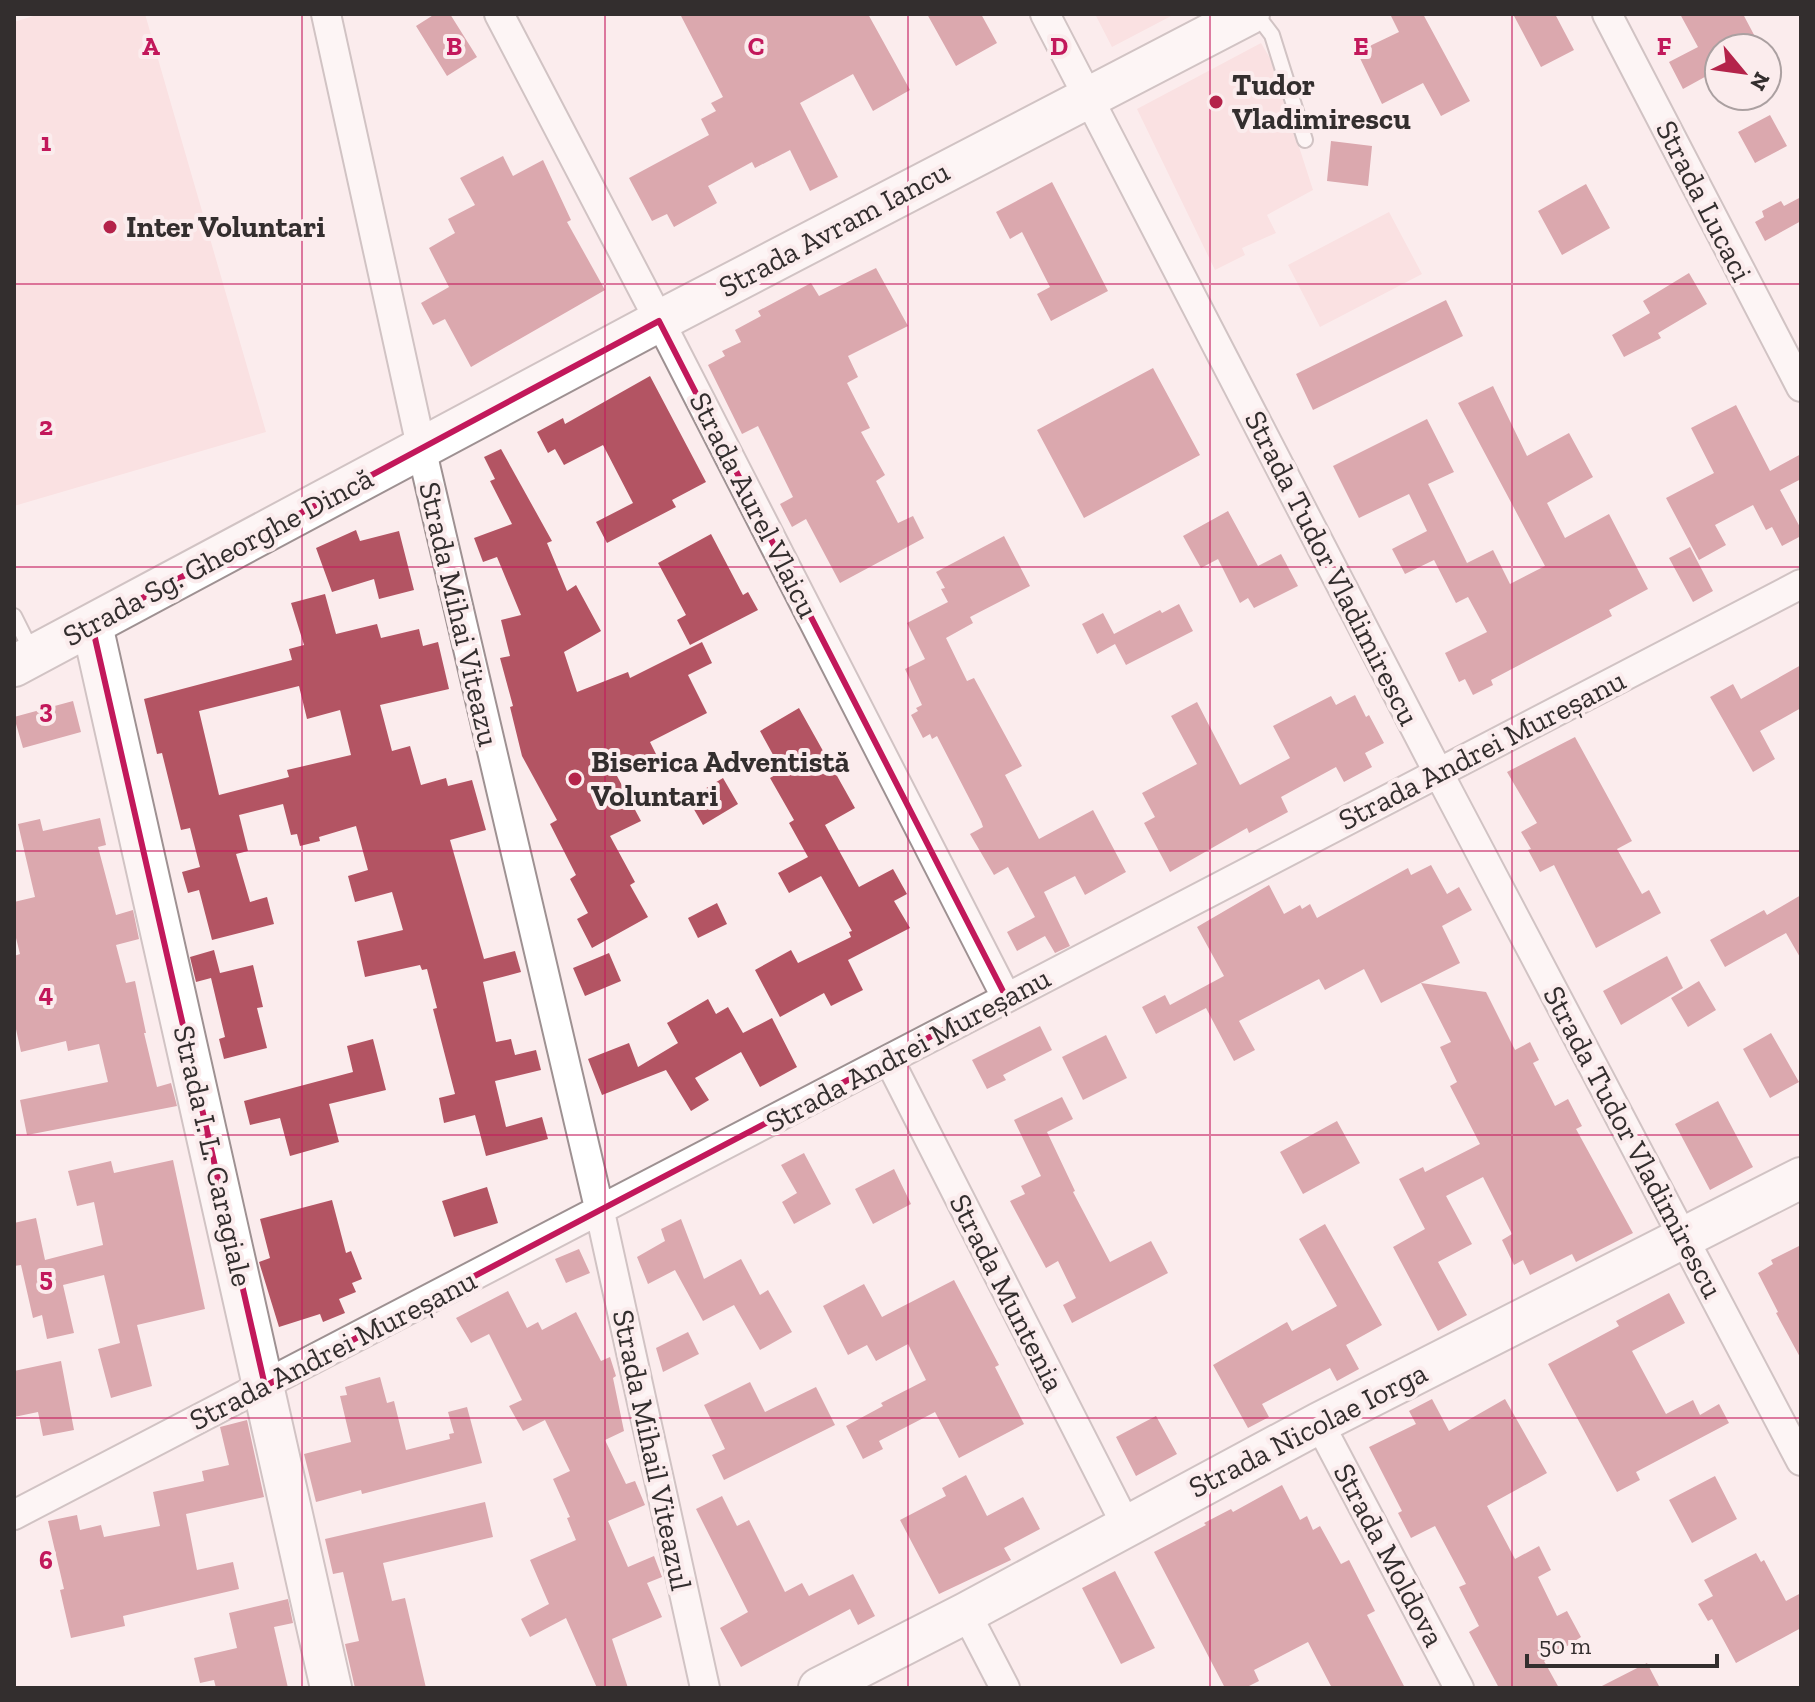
<svg xmlns="http://www.w3.org/2000/svg" width="1815" height="1702" font-family="'Zilla Slab',serif">
<style>
.green{fill:#f8d2d5}
.building{fill:#b35463;fill-rule:evenodd}
.lines{fill:none;stroke-linecap:round;stroke-linejoin:round}
.lane-casing{stroke:#9e9192;stroke-width:18}
.street-casing{stroke:#9e9192;stroke-width:32}
.secondary-casing{stroke:#9e9192;stroke-width:44}
.lane{stroke:#fff;stroke-width:14}
.street{stroke:#fff;stroke-width:28}
.secondary{stroke:#fff;stroke-width:40}
.marked{fill:none;stroke:#c2185b;stroke-width:6;stroke-linejoin:round}
.grid{fill:none;stroke:#c2185b;stroke-width:2;stroke-opacity:0.55}
.poi-dot{fill:#b4234a;stroke:#fbeced;stroke-width:3}
.labels{text-anchor:middle;dominant-baseline:central;stroke-width:8;stroke-linejoin:round;paint-order:stroke}
.poi-label{font-size:30px;font-weight:bold;fill:#332e2e;stroke:#fbeced;text-anchor:start}
.street-label{font-size:30px;fill:#332e2e;stroke:#fbeced}
.grid-label{font-size:26px;text-anchor:middle;font-weight:bold;fill:#c2185b;stroke:#fbeced;stroke-width:8;stroke-linejoin:round;paint-order:stroke}
</style>
<rect width="100%" height="100%" fill="#fbeced"/>
<path class="green" d="M40,14h105l121,418 -252,74v-484z
M1095,14h80l-63,33z
M1261,43l10,17 42,130 -46,25 9,18 -34,15 3,7 -30,15 -78,-161z
M1389,212l33,62 -102,53 -32,-62z"/>
<path class="building" d="M435,14h15l27,43 -30,19 -31,-50z
M680,14h188l42,76 -37,21 -20,-37 -53,29 38,74 -28,14 -20,-41 -35,18 -3,-6 -44,24 9,17 -43,24 -7,-13 -15,7 -23,-43 80,-43 -8,-16 15,-8 -5,-8 12,-6z
M927,14h54l16,29 -41,23z
M1390,14h33l47,87 -29,15 -18,-33 -41,21 -25,-52 42,-20z
M1513,14h42l19,36 -33,17z
M1680,14h63l18,34h-42v37l-7,-12 -29,16 -14,-27 29,-15z
M1770,115l17,31 -32,17 -17,-31z
M1331,141l41,5 -4,40 -41,-5z
M503,156l10,20 30,-16 28,60 -4,2 38,68 -134,77 -26,-48 -12,6 -12,-22 28,-16 -20,-39 26,-15 -7,-14 27,-14 -15,-27z
M1052,182l56,109 -57,30 -14,-27 13,-7 -28,-55 -12,7 -14,-27z
M1586,184l24,44 -48,27 -24,-44z
M1801,197v24l-36,20 -10,-19 9,-5 -2,-6 19,-10 3,5z
M876,268l32,58 -60,30 10,21 -11,6 23,45 -9,4 24,43 -9,6 22,42 15,-7 11,22 -84,45 -34,-64 -14,8 -12,-23 13,-7 -35,-71 -16,8 -34,-69 17,-9 -3,-5 19,-9 -6,-12 26,-14 -3,-5 53,-28 8,13z
M1689,273l18,31 -49,29 3,5 -37,19 -12,-22 38,-22 -7,-12z
M1446,300l17,36 -150,74 -17,-36z
M1153,368l47,87 -116,63 -47,-88z
M650,376l56,106 -34,18 4,7 -69,36 -11,-21 37,-19 -30,-58 -39,20 -9,-16 -7,4 -11,-21 26,-14 2,6z
M1493,386l34,70 42,-23 24,44 -46,26 18,35 44,-24 39,75 -39,21 3,6 -121,64 2,5 -20,10 -8,-16 -6,3 -14,-29 42,-21 -19,-35 -12,6 -22,-43 -29,14 -13,-25 35,-18 -18,-37 -50,24 -26,-52 94,-47 27,53 -26,12 39,79 26,-13 17,34 35,-18 -87,-163z
M1736,405l34,66 31,-17v25l-21,11 21,39v7l-19,10 -10,-19 -6,3 -13,-25 -38,20 11,20 -27,15 -33,-62 48,-25 -23,-45z
M501,449l51,92 -5,2 20,48 9,-6 25,46 -37,21 13,40 51,-20 2,6 72,-36 10,21 -24,12 19,38 -57,29 7,14 -40,20 24,45 -31,15 25,46 -5,3 18,32 -56,31 -15,-29 11,-6 -18,-34 6,-4 -26,-51 7,-4 -35,-64 -12,-49 3,-1 -13,-48 10,-2 -9,-36 20,-5 -24,-58 -14,5 -9,-24 38,-14 -22,-43 5,-2 -11,-22z
M1228,511l30,55 23,-12 17,32 -44,22 -6,-10 -8,5 -22,-44 -17,9 -18,-32z
M356,530l4,11 39,-10 15,59 -35,9 -5,-20 -42,13 -16,-44z
M711,534l32,61 5,-3 10,18 -68,35 -13,-25 9,-5 -28,-52z
M1004,536l26,50 -60,31 3,6 -27,15 21,43 7,-3 48,88 -17,9 34,64 54,-29 33,62 -41,23 -10,-19 -31,16 26,54 -15,7 -10,-17 -28,15 -10,-19 28,-15 -27,-50 -14,8 -24,-41 13,-7 -2,-6 -44,-85 -5,3 -2,-5 -7,4 -12,-23 7,-4 -2,-3 6,-3 -17,-36 20,-10 -18,-36 41,-21 -7,-13 4,-1 -9,-16z
M1690,547l23,44 -20,11 -24,-44z
M325,594l11,40 41,-10 4,14 38,-9 4,17 15,-4 11,47 -69,16 12,46 18,-5 11,39 25,-7 2,8 24,-6 14,50 -36,10 34,119 31,-8 6,21 -38,10 13,60 15,-3 4,16 21,-5 5,20 -46,11 11,46 36,-10 6,22 -62,17 -11,-41 -31,8 -5,-25 16,-4 -22,-85 4,-1 -10,-39 -5,1 -2,-5 -55,12 -8,-36 46,-11 -11,-38 -37,10 -7,-26 20,-6 -12,-44 -37,11 1,4 -20,5 -3,-12 -6,1 -8,-31 -44,11 9,36 -12,3 14,48 17,-5 7,27 -62,16 -13,-50 -11,3 -6,-21 18,-5 -10,-39 -9,2 -19,-77 -5,1 -13,-55 148,-39 -3,-11 15,-4 -13,-42zM299,686l8,33 33,-9 11,45 -64,15 2,7 -70,18 -20,-84z
M1179,604l14,27 -67,34 -11,-21 -18,10 -15,-30 21,-11 11,21 46,-24 2,3z
M1801,665v43l-41,23 15,28 -22,13 -43,-75 23,-13 8,15z
M1355,695l11,22 3,-2 15,28 -19,10 7,14 -28,15 -8,-15 -55,30 7,15 -39,21 -2,-5 -77,44 -26,-49 11,-6 -13,-24 55,-29 -26,-48 26,-14 43,83 50,-27 -17,-32 58,-30 5,9z
M73,701l8,31 -58,16 -9,-31z
M799,708l56,100 -30,17 34,62 34,-18 14,25 -13,7 16,27 -62,32 15,30 -32,16 -7,-13 -44,24 -25,-47 36,-20 7,13 53,-26 -2,-5 3,-1 -31,-55 -32,17 -11,-20 30,-16 -19,-34 5,-3 -24,-42 12,-7 -22,-40z
M1575,737l57,104 -15,8 25,45 7,-4 12,23 -65,35 -42,-83 -14,7 -12,-22 3,-1 -10,-17 16,-9 -30,-51z
M723,778l15,26 -35,21 -15,-26z
M100,818l6,27 -8,2 18,68 17,-5 6,29 -23,6 10,38 9,-2 11,52h-2l13,54 14,-4 6,23 -150,29 -7,-35 88,-18 -9,-38 -31,7 -2,-10 -45,11 -7,-32v-64l6,-2 -6,-24v-28l21,-5 -17,-73 22,-5 3,12z
M1431,865l16,29 12,-7 13,23 -30,16 18,37 -79,40 -17,-34 -39,21 -6,-11 -80,42 16,29 -21,11 -28,-53 -50,26 -14,-27 23,-12 5,10 54,-29 -27,-49 72,-42 15,29 16,-9 2,4 8,-5 7,14 91,-50 3,7z
M1801,895v64l-15,-26 -61,34 -15,-27 54,-30 3,5z
M717,903l10,21 -29,14 -10,-20z
M214,950l6,23 33,-8 10,42 -6,1 10,40 -43,11 -5,-20 6,-2 -14,-59 -15,4 -6,-25z
M609,953l12,28 -36,15 -12,-28z
M1667,956l16,32 -62,37 -18,-34z
M1699,981l17,29 -28,17 -17,-29z
M1421,983l65,9 29,58 15,-8 9,18 -6,3 22,43 13,-7 14,27 -6,3 57,104 -57,29 -4,-8 -42,21 -7,-15 -9,5 -12,-25 10,-6 -29,-57 -37,19 26,48 -34,18 29,53 -29,16 -45,-84 32,-18 -26,-50 24,-12 2,5 55,-28 -30,-58 7,-4 -17,-35 11,-5z
M708,999l8,15 12,-7 15,26 29,-15 25,49 -37,20 -19,-35 -46,26 14,22 -18,11 -25,-41 -64,25 -14,-36 41,-16 9,24 40,-24 -11,-20z
M1040,1026l12,24 -49,25 3,5 -19,9 -15,-29z
M1771,1033l28,49 -29,16 -27,-49z
M1106,1035l21,43 -44,22 -21,-43z
M373,1039l13,51 -57,14 10,38 -49,14 -10,-38 -30,7 -6,-24 109,-29 -6,-26z
M1062,1097l11,22 -26,13 28,59 -2,1 37,70 41,-21 17,32 -96,50 -9,-18 13,-7 -18,-37 -12,7 -36,-67 15,-7 -4,-8 20,-10 -27,-56z
M1718,1101l35,66 -43,23 -35,-66z
M1337,1121l23,42 -57,31 -23,-42z
M804,1153l27,51 -37,20 -12,-22 15,-9 -16,-28z
M173,1160l32,149 -68,16 15,61 -41,12 -13,-49 22,-6 -16,-68 -41,10 11,48 -27,6 -5,-24 -9,3 -12,-53 -7,1v-43l22,-5 9,42 58,-15 -9,-43 -17,4 -9,-35 43,-10 3,12z
M894,1169l17,35 -38,20 -18,-35z
M487,1187l11,36 -44,14 -12,-36z
M332,1200l14,53 5,-2 11,28 -10,4 4,9 -17,7 6,14 -22,9 -3,-8 -41,13 -20,-65 11,-4 -10,-39z
M681,1219l23,60 37,-20 19,36 8,-5 24,42 -32,18 -26,-45 -31,16 -28,-51 -27,14 -11,-27 28,-16 -4,-12z
M1325,1224l57,101 -36,20 13,24 -22,12 -7,-13 -68,36 7,13 -21,11 -35,-63 74,-43 5,9 45,-25 -38,-67z
M1801,1245v114l-25,-46 2,-1 -20,-39 15,-9 -2,-4z
M579,1249l11,24 -24,10 -11,-24z
M954,1280l45,85 -4,2 29,57 -65,34 -24,-46 -56,29 4,8 -20,10 -17,-33 37,-20 -2,-3 45,-23 -18,-36 -32,17 -9,-16 -19,10 -25,-49 41,-22 18,33z
M508,1291l19,37 11,-6 4,8 34,-18 25,49 9,-4 6,19 -3,2 11,53 -19,9 21,44 9,-3 10,24 -37,16 20,46 26,-11 8,21 -15,6 15,34 -50,22 16,49h-31l-31,-70 -36,19 -9,-18 28,-15 -19,-44 46,-20 -9,-22 3,-1 -17,-38 17,-8 -25,-51 -22,11 -14,-25 13,-6 -33,-66 -18,9 -15,-25z
M1669,1293l16,30 -53,28 34,63 27,-14 7,15 19,-11 10,19 -93,49 4,8 -23,12 -69,-128 71,-38 -3,-5z
M688,1332l11,22 -36,18 -7,-24z
M61,1361l13,69 -31,6 -5,-24 -24,5v-46z
M380,1377l7,26 7,-2 12,49 44,-11 -1,-5 5,-1 -6,-21 19,-5 15,56 -120,31 -1,-4 -45,12 -12,-48 47,-12 -11,-46 7,-1 -2,-8z
M750,1382l15,30 51,-25 19,38 -111,55 -12,-25 13,-6 -21,-44z
M1432,1399l17,32 56,-32 42,74 -60,33 28,53 24,-13 12,24 -13,7 19,39 10,-5 14,26 -37,24 15,27h-60l-30,-56 10,-6 -20,-39 7,-3 -31,-58 -24,12 -13,-25 4,-2 -33,-64 47,-23 -7,-13z
M1156,1416l21,38 -41,22 -20,-39z
M247,1420l17,77 -78,17 11,56 36,-8 6,27 -116,27 2,10 -54,12 -11,-48 4,-1 -16,-68 29,-6 3,15 21,-5 3,12 56,-11 -7,-34 51,-11 -2,-10 27,-6 -9,-38z
M966,1475l21,41 36,-19 17,32 -36,19 7,12 -72,34 -39,-74 46,-24 -4,-8z
M1715,1476l22,43 -45,24 -23,-43z
M1282,1485l18,35 7,-4 6,14 7,-4 21,38 8,-4 26,51 -8,4 38,73h-73l-24,-46 -54,28 5,11 -14,7h-20l-71,-136 52,-27 -2,-2 27,-14 2,3z
M722,1496l15,30 12,-6 36,72 17,-9 7,13 44,-22 22,42 -17,9 -8,-16 -109,58 -21,-39 28,-16 -52,-103z
M485,1502l8,35 -110,26 9,38 13,-3 21,90h-71l-10,-44 14,-3 -16,-69 -10,2 -8,-35z
M1756,1553l5,9 3,-2 22,41 15,-8v35l-65,35 -24,-44 -4,2 -10,-17 15,-8 -9,-16z
M1115,1571l40,77 -34,16 -39,-76z
M288,1599l5,24 -19,4 14,61h-72l-2,-8 -14,3 -6,-25 43,-10 -8,-35z
M1647,1663l13,25h-62z"/>
<g class="lines">
<g class="lane-casing">
<path id="lane" d="M1256,14l16,21 33,105
M14,616l18,36"/>
</g>
<g class="street-casing">
<path id="street" d="M326,14l100,455 174,743 105,476
M499,14l172,329 335,654
M1045,14l393,758 363,689
M1607,14l194,373
M889,1060l237,465
M1319,1423l140,265
M14,1515l1787,-931
M966,1613l39,75"/>
</g>
<g class="secondary-casing">
<path id="secondary" d="M92,625l239,1063
M14,666l645,-345 590,-307
M819,1688l147,-75 353,-190 482,-245"/>
</g>
<use href="#lane" class="lane"/>
<use href="#street" class="street"/>
<use href="#secondary" class="secondary"/>
</g>
<path d="M0 0H1815V1702H0ZM659,321l347,676 -741,389 -173,-761z" fill="#fbeced" fill-opacity=".55" fill-rule="evenodd"/>
<path class="marked" d="M659,321l347,676 -741,389 -173,-761z"/>
<path class="grid" d="M302,14v1674M605,14v1674M908,14v1674M1210,14v1674M1512,14v1674M14,284h1787M14,567h1787M14,851h1787M14,1135h1787M14,1418h1787"/>
<g class="poi-dot">
<circle cx="1216" cy="102" r="8"/>
<circle cx="110" cy="227" r="8"/>
<circle cx="575" cy="779" r="8"/>
</g>
<g class="labels">
<g class="poi-label">
<text x="1232" y="85">Tudor<tspan x="1232" dy="34">Vladimirescu</tspan></text>
<text x="126" y="227">Inter Voluntari</text>
<text x="591" y="762">Biserica Adventistă<tspan x="591" dy="34">Voluntari</tspan></text>
</g>
<g class="street-label">
<text transform="translate(1704 201) rotate(63)">Strada Lucaci</text>
<text transform="translate(834 229) rotate(-28)">Strada Avram Iancu</text>
<text transform="translate(754 505) rotate(63)">Strada Aurel Vlaicu</text>
<text transform="translate(218 557) rotate(-28)">Strada Sg. Gheorghe Dincă</text>
<text transform="translate(1332 568) rotate(63)">Strada Tudor Vladimirescu</text>
<text transform="translate(459 614) rotate(77)">Strada Mihai Viteazu</text>
<text transform="translate(1482 750) rotate(-27)">Strada Andrei Mureșanu</text>
<text transform="translate(908 1050) rotate(-28)">Strada Andrei Mureșanu</text>
<text transform="translate(1633 1142) rotate(62)">Strada Tudor Vladimirescu</text>
<text transform="translate(213 1156) rotate(77)">Strada I. L. Caragiale</text>
<text transform="translate(1007 1293) rotate(63)">Strada Muntenia</text>
<text transform="translate(333 1350) rotate(-27)">Strada Andrei Mureșanu</text>
<text transform="translate(1308 1430) rotate(-27)">Strada Nicolae Iorga</text>
<text transform="translate(652 1450) rotate(78)">Strada Mihail Viteazul</text>
<text transform="translate(1389 1555) rotate(62)">Strada Moldova</text>
</g>
</g>
<g class="grid-label">
<text x="151" y="55">A</text>
<text x="454" y="55">B</text>
<text x="756" y="55">C</text>
<text x="1059" y="55">D</text>
<text x="1361" y="55">E</text>
<text x="1664" y="55">F</text>
<text x="46" y="151">1</text>
<text x="46" y="435">2</text>
<text x="46" y="718">3</text>
<text x="46" y="1002">4</text>
<text x="46" y="1286">5</text>
<text x="46" y="1569">6</text>
</g>
<rect width="1815" height="1702" fill="none" stroke="#332e2e" stroke-width="32"/>
<g transform="translate(1743 72) rotate(119)"><circle r="38" fill="#fbeced" stroke="#aba0a1" stroke-width="2"/>
<path d="M0-6L14 30L0 20L-14 30Z" fill="#b4234a"/>
<text y="-12" font-size="22" font-weight="bold" text-anchor="middle" fill="#332e2e">N</text>
</g>
<path d="M1527 1654v12h190v-12" fill="none" stroke="#332e2e" stroke-width="4"/>
<text x="1539" y="1654" font-size="24" fill="#332e2e" stroke="#fbeced" stroke-width="6" paint-order="stroke">50 m</text>
</svg>
